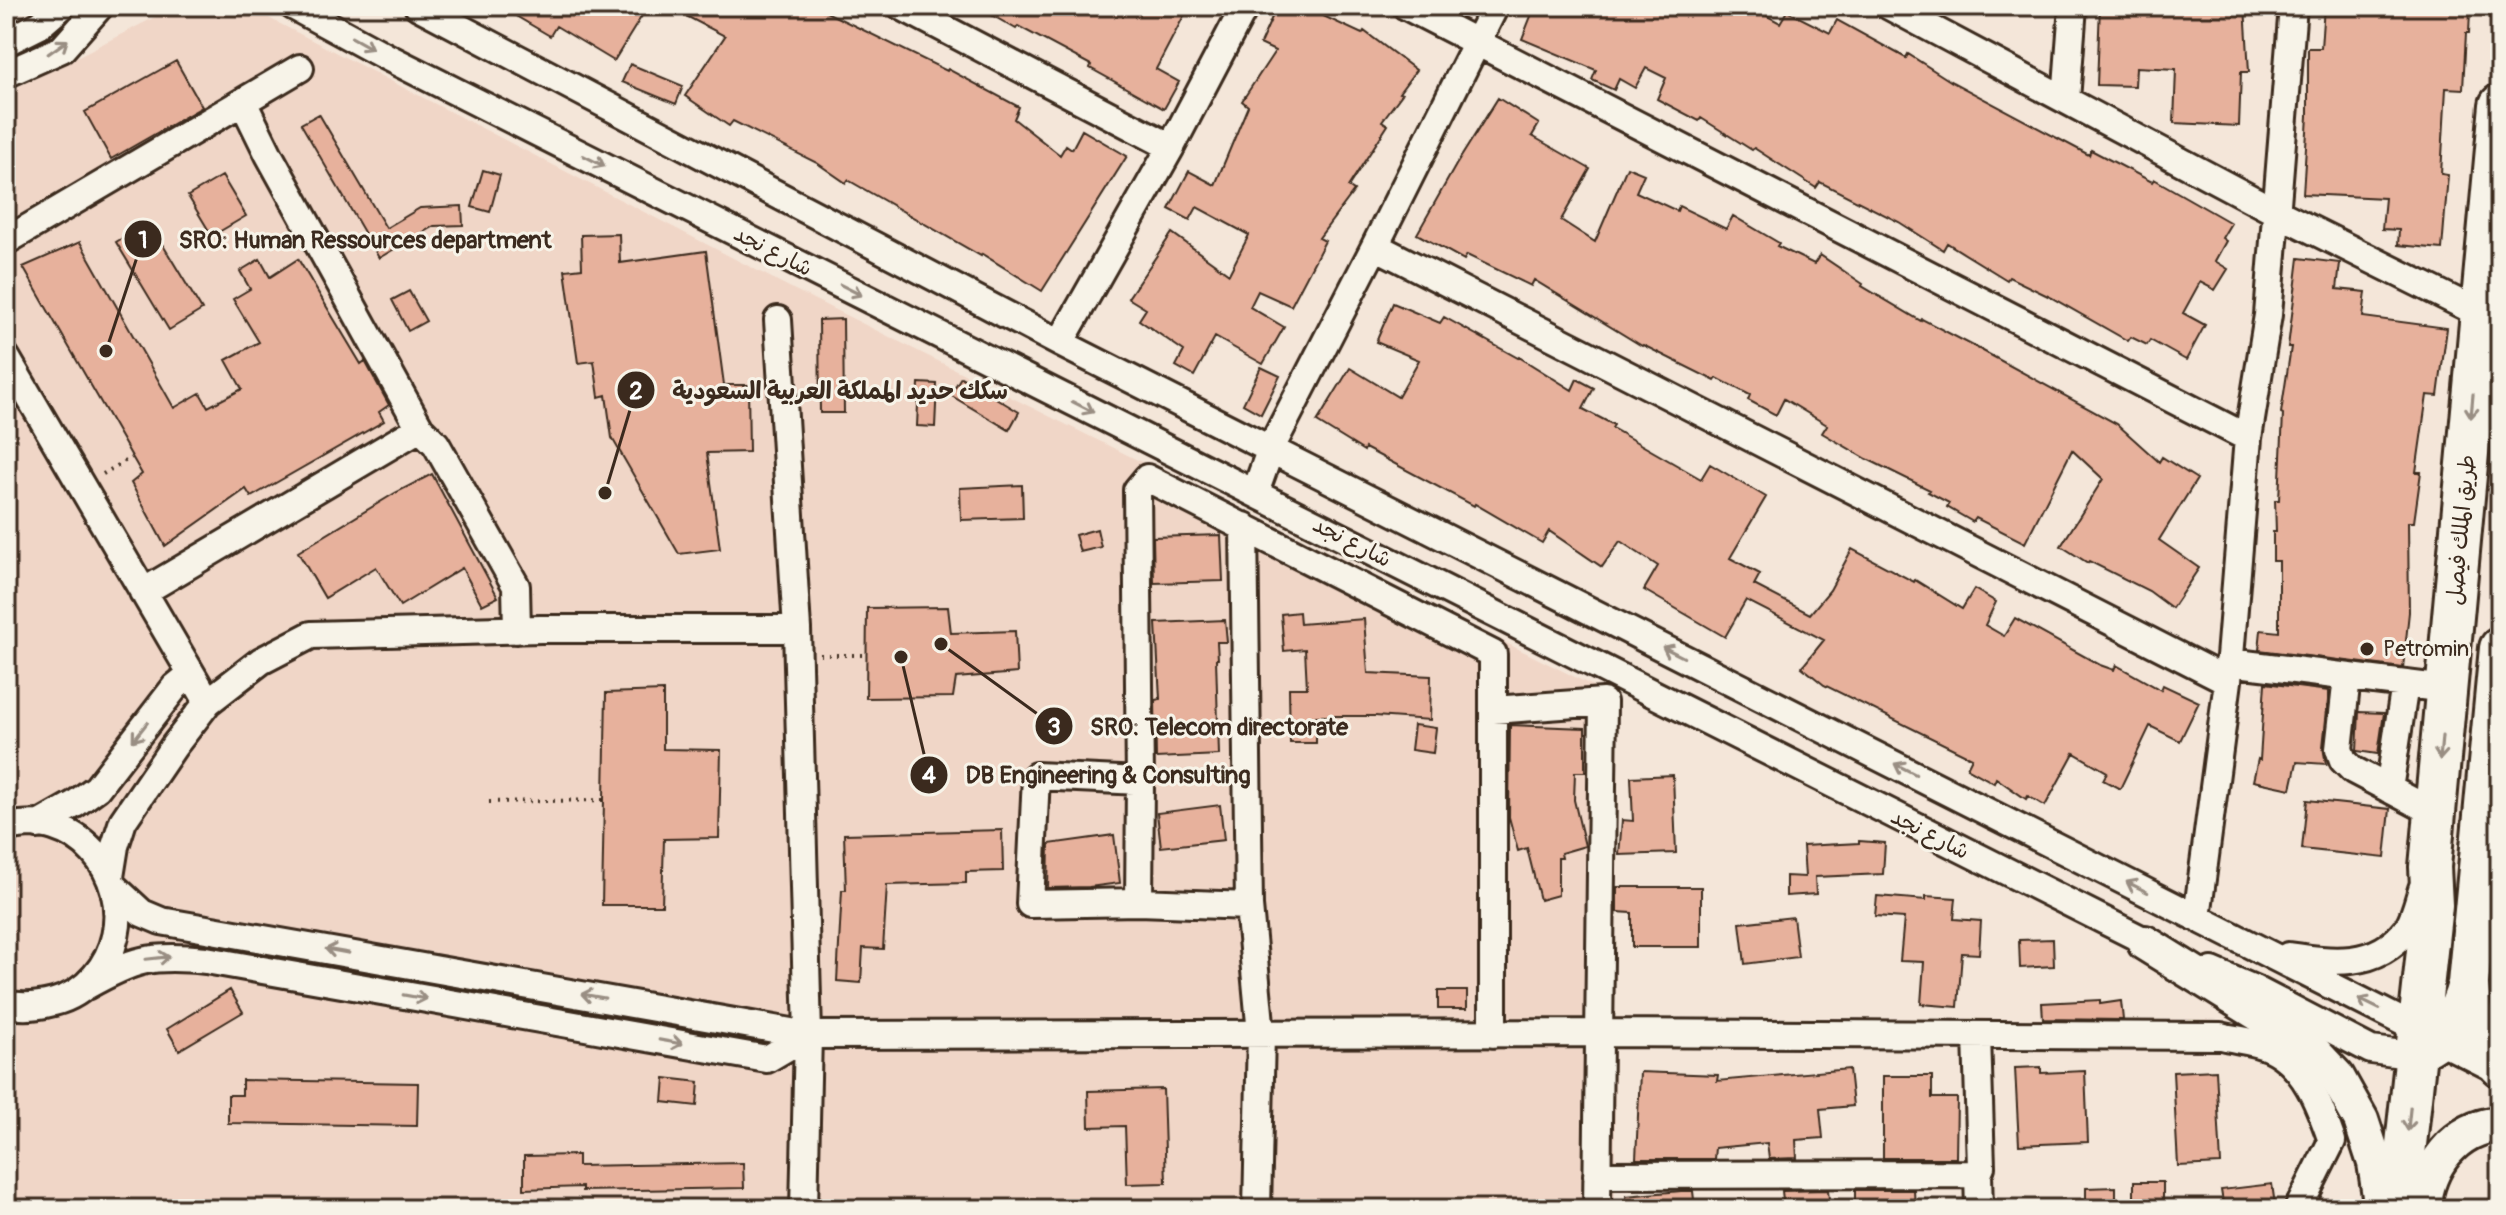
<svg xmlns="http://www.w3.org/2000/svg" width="2506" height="1215" font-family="Pangolin,'Playpen Sans Arabic',sans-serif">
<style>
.built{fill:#f0d6c7}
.building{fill:#e7b19c;stroke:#3b2a1e;stroke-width:2}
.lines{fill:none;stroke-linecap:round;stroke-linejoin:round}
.minor-casing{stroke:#3b2a1e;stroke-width:32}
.major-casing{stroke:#3b2a1e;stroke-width:40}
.highway-casing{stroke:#3b2a1e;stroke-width:46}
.path{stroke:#3b2a1e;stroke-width:4;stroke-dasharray:2 6;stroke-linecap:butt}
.minor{stroke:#f7f3e8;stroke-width:26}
.major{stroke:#f7f3e8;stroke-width:34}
.highway{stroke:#f7f3e8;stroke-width:40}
.oneway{stroke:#998e83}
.poi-dot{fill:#3b2a1e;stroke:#f7f3e8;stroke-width:3}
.labels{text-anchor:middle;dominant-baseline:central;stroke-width:6;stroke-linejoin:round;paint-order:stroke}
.street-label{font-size:22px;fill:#3b2a1e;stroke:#f7f3e8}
.poi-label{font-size:22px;fill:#3b2a1e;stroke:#f7f3e8;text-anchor:start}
.leader{fill:none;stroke:#3b2a1e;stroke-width:3}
.callout-dot{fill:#3b2a1e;stroke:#f7f3e8;stroke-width:3}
.mark-label{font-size:24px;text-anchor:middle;font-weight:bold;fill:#fff}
.callout-label{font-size:24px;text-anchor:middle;font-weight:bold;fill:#3b2a1e;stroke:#f7f3e8;stroke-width:6;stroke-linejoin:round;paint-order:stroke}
</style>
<rect width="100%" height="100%" fill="#f4e6d9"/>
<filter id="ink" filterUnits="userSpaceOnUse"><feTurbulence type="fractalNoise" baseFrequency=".0125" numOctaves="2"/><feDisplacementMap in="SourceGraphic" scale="16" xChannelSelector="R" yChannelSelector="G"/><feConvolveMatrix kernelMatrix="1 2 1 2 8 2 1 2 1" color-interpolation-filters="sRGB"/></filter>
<g filter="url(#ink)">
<path class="built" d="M195,6h35l35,10 528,273 822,408v512h-1609v-1116l159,-81z"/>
<path class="building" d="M499,6h149l-34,55 -58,-35 -6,10z
M667,6h147l133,65 1,-2 71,38 -5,12 46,36 6,-10 6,4 10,-19 45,26 -85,135 -60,-37 -1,2 -133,-76 -2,3 -29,-20 -84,-42 -4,5 -44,-30 40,-60z
M976,6h213l-33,63 23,13 -15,27 -74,-41 1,-3 -73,-39 -2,3z
M1277,6h25l60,28 2,-3 52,39 -17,23 3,1 -20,27 6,4 -40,62 6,4 -35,47 6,3 -34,65 -33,-15 -8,16 34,20 -21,37 -48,-27 -21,39 -18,-10 8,-15 -45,-31 7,-11 -18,-11 44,-65 57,41 20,-39 -52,-28 -7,13 -21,-11 20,-38 26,14 33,-79 -6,-5 33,-50 -15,-7z
M1535,6h214l31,17 7,-12 43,22 7,-13 69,38 2,-4 44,28 137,73 2,-5 61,32 2,-3 77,44 -9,15 4,3 -11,20 13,8 -13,21 -15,-8 -17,31 22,12 -19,35 -36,-20 -3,5 -16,-8 -3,4 -76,-43 -43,-21 -2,3 -60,-37 -4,7 -44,-28 -79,-40 -4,6 -62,-40 -2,2 -51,-32 -2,3 -42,-22 9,-21 -20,-10 -11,20 -16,-9 -5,11 -22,-10 4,-10 -74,-31z
M2100,6h145l4,66h-8l-2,54 -65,-3 2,-54 -40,-2 -1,19 -38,-1z
M2324,6h82l64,5 -1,22h-3l-3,56 -17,-1 -5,86 7,1 -6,74 -44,-4 1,-15 -17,-1 3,-31 -82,-4 5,-78v-68h13z
M176,61l26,46 -91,52 -26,-47z
M630,64l53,22 -7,18 -54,-22z
M1498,98l41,26 -7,12 58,33 -29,51 34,22 32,-75 17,7 -8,18 41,19 2,-5 47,23 7,-13 46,27 -2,3 37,18 6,-9 43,29 -1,2 59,35 1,-2 61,32 134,73 42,38 3,-5 35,22 -38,61 40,28 -27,40 -23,-17 -60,-30 -1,2 -27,-17 42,-67 -31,-29 -47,93 -49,-25 -3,4 -26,-15 2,-4 -21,-11 2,-2 -63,-31 -45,-26 5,-8 -43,-26 -8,16 -28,-15 2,-5 -33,-17 -2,3 -72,-36 -1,1 -108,-66 -3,6 -64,-31 -3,5 -47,-26 39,-69z
M319,114l67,114 34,-20 42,-2 1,19 -29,1 -55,32 -78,-134z
M483,170l17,5 -10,37 -18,-5z
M222,176l24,40 -34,20 -24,-40z
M149,222l53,88 -33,20 -53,-88z
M619,234l1,29 86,-12 18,134h24l1,67 -42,1 13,96 -41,5 -67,-116 -6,-43 -7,2 -5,-36 -16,2 -13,-93 17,-2 -1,-33z
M80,242l94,166 26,-15 8,14 34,-18 -16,-29 33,-18 -26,-43 17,-10 -10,-18 20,-12 10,18 28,-18 63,105 4,-3 24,44 -10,7 5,9 -133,76 -5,-8 -81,57 -34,-63 11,-9 -119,-207z
M2299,258l41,5 -3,26 29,3 -3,25 84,11 -9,68 -11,-1 -11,77h5l-7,50h-6l1,90 -6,56 -144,-18 2,-20 18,2v-71h-6v-29h3l-1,-32h4l4,-86 -2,-1 10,-66h-3z
M409,291l17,30 -18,10 -16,-31z
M1393,303l47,20 4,-6 74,41 1,-1 53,33 5,-11 17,9 -11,21 31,16 -2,3 89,51 9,-15 56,33 -36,61 30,16 -6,11 56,29 20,-24 22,-41 62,33 1,-2 47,29 12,-20 22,13 -11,23 19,11 11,-18 85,47 14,5 2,-5 45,25 2,-5 36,17 -19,39 -30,-15 -30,63 -17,-9 4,-8 -33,-19 -29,53 -17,-10 -2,3 -30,-21 -2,5 -27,-15 5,-10 -148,-73 -22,-18 22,-27 -78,-40 -21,37 -81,-47 14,-24 -38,-25 -18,26 -53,-36 -7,12 -67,-39 -1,2 -109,-58 -1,3 -47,-29 33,-54 48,29 21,-37 -43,-18z
M843,319l1,94h-24l-1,-93z
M1261,367l19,9 -19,38 -18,-10z
M961,377l58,35 -10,18 -59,-35z
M919,383l18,1 -2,43 -18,-1z
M432,474l66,123 -16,8 -20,-37 -62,38 -24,-39 -51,31 -27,-46 97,-59z
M1022,485l1,33 -62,2 -1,-32z
M1097,529l4,18 -21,5 -5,-17z
M1221,535l2,46 -69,2 -1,-46z
M948,607l3,26 64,-2 2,42 -61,5 -3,19 -87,1 1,-90z
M1299,612l1,12 64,-5 4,54 63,3 -1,44 -55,-4h-59v27h-26l-1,-55h18l-2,-39 -21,2 -3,-37z
M1225,620l2,22h-10l1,17h-2l3,96 -63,3 -1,-58 5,-1 -4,-76z
M2265,683l64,8 -6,56 3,17 -29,-2 -6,27 -38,-8 5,-22 2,1z
M663,691v58l58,1 -2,88 -55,1 -2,66h-60l4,-212z
M2359,712l25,1 -6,41 -21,-3z
M1414,725l22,3 -3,25 -22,-3z
M1510,725l75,3v44h-10l-1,28 11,46 -24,7 1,5h-4v37l-18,5 -13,-52 -9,3 -9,-34z
M1673,775l3,78 -57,2 3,-35 11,1 -2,-44z
M2307,800l83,9 -5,49 -83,-9z
M1220,805l4,35 -63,7 -4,-34z
M1002,830l1,41 -37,1v11l-79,2 -4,64 -20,-1 -2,35 -24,-2 5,-91h4l-2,-56z
M1114,835l6,48 -31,4 -41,1 1,-44z
M1859,841l26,2 -2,31 -68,3 1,17 -30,2v-20l19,1 -2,-31 56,-3z
M1617,887h84v60h-69v-34l-15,-1z
M1877,896l49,4v-4l30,2 -2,21 27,2 -2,33 -17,-1 -4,54 -37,-3 3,-42 -24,-1 4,-43 -29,-2z
M1793,917l5,40 -53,7 -5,-41z
M2053,939l1,27 -34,2 -1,-28z
M230,990l13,22 -64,38 -12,-21z
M1438,991h29v18h-29z
M2100,1000v4l21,-3 2,19 -80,-1 -1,-16z
M2041,1067v6l44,-2 3,71 -69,3 -4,-77z
M1849,1069l4,37 -33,3 3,29 -27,2 1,18 -28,1 -2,-16 -52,5 -1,11h-78l4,-87 78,3 -1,6z
M2216,1070l5,94 -43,2 -5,-94z
M1883,1076h49v22h25l-1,60h-73z
M665,1078l34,4 -2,24 -34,-4z
M242,1080l176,3 -1,43 -189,-3v-28h14z
M1163,1089l3,94 -39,1 -2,-58 -36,1 -1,-36z
M578,1155v11l165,-3 1,25 -162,3v-4l-58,2v-33z
M2134,1182h29v21l-29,-1z
M2272,1184l3,21 -51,4 -3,-19z
M2116,1187v22h-30v-21z
M1828,1190l2,19h-46l-2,-18z
M1855,1190h59l1,19h-60z
M1681,1191h12l2,18h-68l-1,-13z"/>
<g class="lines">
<g class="minor-casing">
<path id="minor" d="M293,6l92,50 1776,893
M418,6l642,337 1438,727
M901,6l270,141
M1406,6l842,432
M1889,6l387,206 205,102
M6,42l34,-17 22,-19
M6,74l56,-25 38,-43
M2066,100l7,-94
M243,102l26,53 151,273 16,16 80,142 1,44
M6,241l294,-173
M1375,246l853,435
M778,320l19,309 11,406 -4,174
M1060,343l111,-196 74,-141
M6,357l202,345
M1255,493l16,-45 104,-202 120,-240
M1244,526l5,380 -110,-4 -109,2 6,-128 104,5 -3,-291 10,-12 346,176v380
M143,592l277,-164
M2229,662l217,27
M2347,677l-8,72 4,11 10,10 82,43
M1493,710l110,-8 -6,507
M2389,789l16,-105
M38,825l37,-21 22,-16 78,-101 16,-13
M6,827c16,-3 33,-5 48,0 64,20 83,101 41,149 -11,13 -25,22 -41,26 -15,4 -32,6 -48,2
M110,877l5,-31 8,-25 51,-75 34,-44 53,-41 50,-26 230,-6h256
M115,888l27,25 19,8 647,114 791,-2 622,3c16,4 35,5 49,12 36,17 50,59 62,93l-34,68
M1139,902l1,-121
M1249,906l12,128 -4,175
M2197,917l31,-236 20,-243 20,-123 25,-309
M2472,955l28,-23
M2288,956c42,6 88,13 118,-26 8,-10 12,-28 16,-41
M2212,971l42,18 117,61 31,4 15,-4
M86,986c48,-27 65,-32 120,-26l561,99 41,-24
M1978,1174l1,35
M1597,1175l381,-1 3,-7 -4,-132"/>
</g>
<g class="major-casing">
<path id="major" d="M2145,943l158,98 34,36 24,43 14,43 7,46
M2423,1209c4,-43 31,-81 77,-85"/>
</g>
<g class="highway-casing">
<path id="highway" d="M2468,984c2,35 9,55 32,82
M2417,1050c30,-13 43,-35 51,-66l32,-336
M2399,1209l33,-304 -2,-38 70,-762"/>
</g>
<path class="path" d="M103,474l29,-17
M820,655h46
M489,802l115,-2"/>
<use href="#minor" class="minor"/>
<use href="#major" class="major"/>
<use href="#highway" class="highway"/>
</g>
<defs><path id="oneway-shaft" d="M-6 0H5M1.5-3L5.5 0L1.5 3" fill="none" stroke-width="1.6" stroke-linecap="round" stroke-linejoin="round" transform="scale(2)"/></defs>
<g class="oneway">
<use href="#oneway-shaft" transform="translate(362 43) rotate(29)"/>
<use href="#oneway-shaft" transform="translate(58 47) rotate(-35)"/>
<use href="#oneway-shaft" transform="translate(594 161) rotate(27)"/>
<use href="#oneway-shaft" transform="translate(851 290) rotate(27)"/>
<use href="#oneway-shaft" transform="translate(2472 406) rotate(95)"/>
<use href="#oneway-shaft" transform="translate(1083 407) rotate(27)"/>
<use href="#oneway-shaft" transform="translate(1673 652) rotate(-153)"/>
<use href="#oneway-shaft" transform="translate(140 732) rotate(128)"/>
<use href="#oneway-shaft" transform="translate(2441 748) rotate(95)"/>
<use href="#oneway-shaft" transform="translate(1905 769) rotate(-153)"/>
<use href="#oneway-shaft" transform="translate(2137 887) rotate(-153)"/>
<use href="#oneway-shaft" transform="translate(337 951) rotate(-170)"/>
<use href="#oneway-shaft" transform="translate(158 958) rotate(-6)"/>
<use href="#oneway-shaft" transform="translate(593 996) rotate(-170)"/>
<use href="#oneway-shaft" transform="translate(415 997) rotate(10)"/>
<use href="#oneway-shaft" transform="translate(2369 1004) rotate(-154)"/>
<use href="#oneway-shaft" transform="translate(671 1042) rotate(10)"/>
<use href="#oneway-shaft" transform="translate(2409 1119) rotate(96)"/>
</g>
</g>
<circle class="poi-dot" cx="2367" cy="649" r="8"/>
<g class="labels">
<g class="street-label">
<text transform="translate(773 251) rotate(27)">شارع نجد</text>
<text transform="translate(2461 530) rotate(-85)">طريق الملك فيصل</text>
<text transform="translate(1352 542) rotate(27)">شارع نجد</text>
<text transform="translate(1930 834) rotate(27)">شارع نجد</text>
</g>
<g class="poi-label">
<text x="2383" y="649">Petromin</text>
</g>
</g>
<path class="leader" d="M106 351L143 239M605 493L636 390M941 644L1054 726M901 657L929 775"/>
<g class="callout-dot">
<circle cx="106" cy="351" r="8"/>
<circle cx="605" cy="493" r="8"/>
<circle cx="941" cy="644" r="8"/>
<circle cx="901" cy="657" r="8"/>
<circle cx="143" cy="239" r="20"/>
<circle cx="636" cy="390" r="20"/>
<circle cx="1054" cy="726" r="20"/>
<circle cx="929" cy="775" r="20"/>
</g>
<g class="mark-label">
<text x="143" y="248">1</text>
<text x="636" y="399">2</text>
<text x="1054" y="735">3</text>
<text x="929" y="783">4</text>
</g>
<g class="callout-label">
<text x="365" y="248">SRO: Human Ressources department</text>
<text x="840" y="399">سكك حديد المملكة العربية السعودية</text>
<text x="1219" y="735">SRO: Telecom directorate</text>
<text x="1108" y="783">DB Engineering &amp; Consulting</text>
</g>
<rect width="2506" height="1215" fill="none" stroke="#f7f3e8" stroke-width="32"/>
<rect x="16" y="16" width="2474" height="1183" fill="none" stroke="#3b2a1e" stroke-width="3" filter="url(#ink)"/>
</svg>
